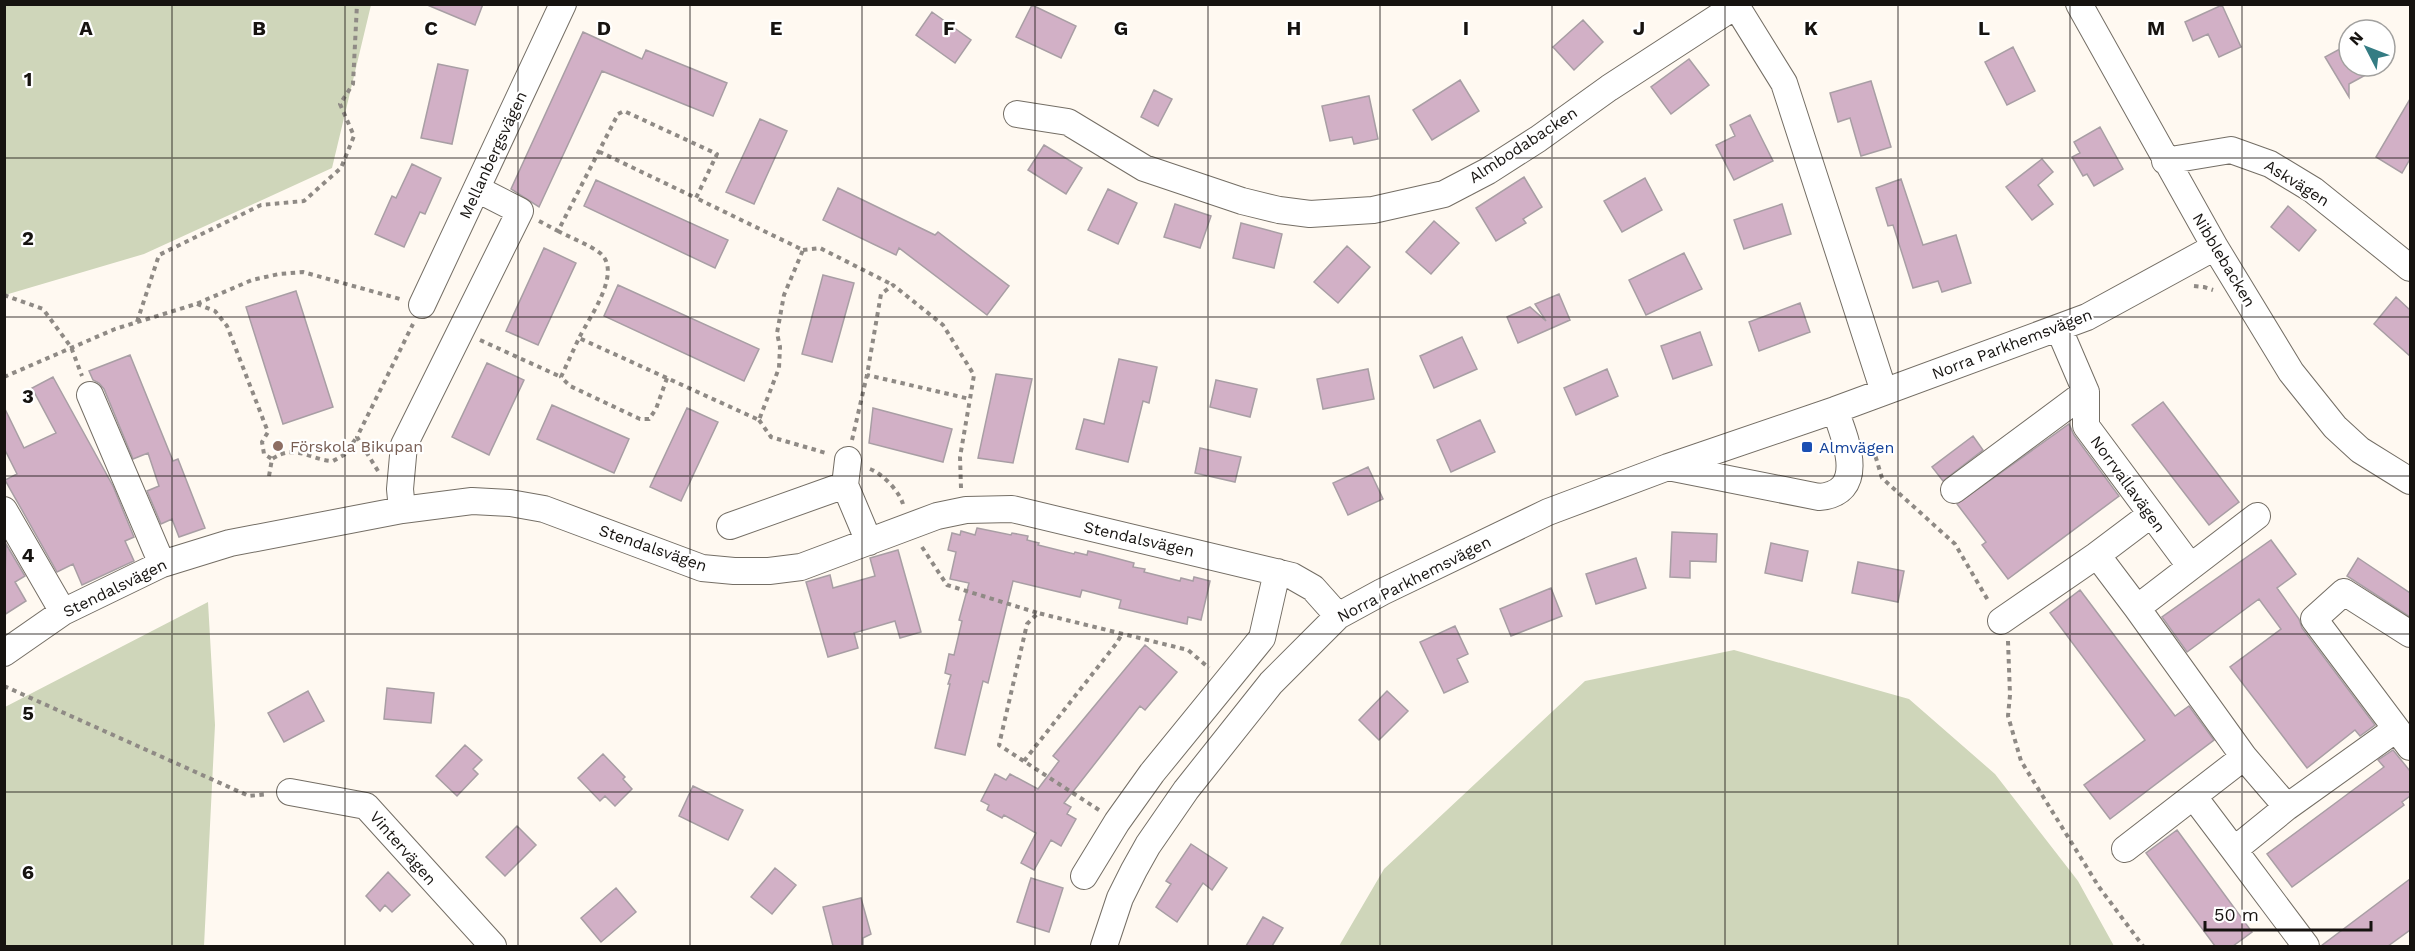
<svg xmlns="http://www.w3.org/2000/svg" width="2415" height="951" font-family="'Work Sans',sans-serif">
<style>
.green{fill:#cfd6ba}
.building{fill:#d2b0c6;stroke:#a89ea4;stroke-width:1.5}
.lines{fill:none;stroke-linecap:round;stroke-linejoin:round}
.minor-casing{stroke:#746e65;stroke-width:28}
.path{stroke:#8f8a85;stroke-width:4;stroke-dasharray:4.5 4.5;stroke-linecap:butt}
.minor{stroke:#fff;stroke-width:26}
.grid{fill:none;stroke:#161310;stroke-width:1.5;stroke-opacity:0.55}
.education-dot{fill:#8d6e63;stroke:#fff;stroke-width:2}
.transit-dot{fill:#1a4fb4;stroke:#fff;stroke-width:2}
.labels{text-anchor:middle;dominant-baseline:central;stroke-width:4.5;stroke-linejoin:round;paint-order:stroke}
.street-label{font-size:16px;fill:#161310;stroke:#fff}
.education-label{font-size:16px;fill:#785e54;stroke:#fff;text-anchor:start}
.transit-label{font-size:16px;fill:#164399;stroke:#fff;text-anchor:start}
.grid-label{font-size:20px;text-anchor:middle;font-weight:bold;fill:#161310;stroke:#fff;stroke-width:4.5;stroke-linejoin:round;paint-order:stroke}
</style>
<rect width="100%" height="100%" fill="#fff9f1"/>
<path class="green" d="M5,4l366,1 -39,163 -188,86 -139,41z
M208,602l7,123 -11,221h-199v-239z
M1734,650l175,49 86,75 83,107 36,65h-775l45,-77 201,-188z"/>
<path class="building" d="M425,4h58l-8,21z
M1032,5l44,21 -15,32 -45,-21z
M2222,5l19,42 -22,10 -11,-23 -15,7 -8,-19z
M932,12l39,28 -16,23 -39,-28z
M1583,20l20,22 -29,28 -21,-23z
M583,32l59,27 4,-9 81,33 -14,33 -111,-45 -63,136 -28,-18z
M2349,44v22h33l-33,18v13l-24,-40z
M2013,47l22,44 -28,14 -22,-43z
M1689,59l20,26 -38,29 -20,-27z
M438,64l30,6 -16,74 -31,-6z
M1460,80l19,31 -47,29 -19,-30z
M1871,81l20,66 -30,9 -11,-38 -12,4 -8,-29z
M1154,90l18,9 -14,27 -17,-9z
M1369,96l9,43 -24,5 -2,-7 -22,4 -8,-35z
M2410,99v60l-8,14 -26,-16z
M1750,115l23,46 -39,19 -18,-35 19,-9 -5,-11z
M760,119l27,12 -33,73 -28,-12z
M2100,127l23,42 -29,17 -7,-12 -4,2 -11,-19 8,-4 -6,-11z
M1044,145l38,23 -16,26 -38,-24z
M2042,159l11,13 -15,13 15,19 -21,16 -26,-33z
M412,164l29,14 -16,36 -5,-2 -16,35 -29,-13 17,-38 4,2z
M1524,177l18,30 -19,12 3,4 -30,18 -20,-33z
M1645,178l17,32 -40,22 -18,-31z
M1901,179l22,66 33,-10 15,48 -29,9 -4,-11 -25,7 -20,-63 -5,1 -12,-38z
M596,180l132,60 -13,28 -131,-62z
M838,188l97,47 3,-3 71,54 -22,29 -88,-67 -3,7 -73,-35z
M1108,189l29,14 -19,41 -30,-14z
M1175,204l36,12 -11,32 -36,-11z
M1782,204l9,30 -47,15 -10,-29z
M2288,206l28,24 -17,21 -28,-24z
M1434,221l25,22 -28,31 -25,-22z
M1241,223l41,11 -8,34 -41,-10z
M1347,246l23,21 -32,36 -24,-21z
M544,248l32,15 -38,82 -32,-14z
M1684,253l18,36 -56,26 -17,-35z
M823,275l31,8 -22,79 -30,-8z
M618,285l141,64 -15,32 -140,-65z
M296,291l37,116 -50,17 -37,-117z
M1559,294l11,26 -52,23 -11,-26 23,-10 16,14 -11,-17z
M2396,297l14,13v46l-36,-32z
M1800,303l10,29 -51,19 -10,-29z
M1700,332l12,33 -39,14 -12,-33z
M1462,337l15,32 -43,19 -14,-32z
M130,355l43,106 5,-2 27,69 -26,9 -7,-18 -11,5 -14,-33 12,-5 -11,-33 -15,6 -29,-70 -5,-6 -6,-3 -4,-9z
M1119,359l38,8 -8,36 -6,-2 -15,61 -52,-13 8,-30 20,5z
M487,363l37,17 -35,75 -37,-18z
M1368,369l6,30 -51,10 -6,-30z
M1607,369l11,27 -42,19 -12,-27z
M996,374l36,5 -19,84 -35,-5z
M53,377l60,109 21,51 -9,4 9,20 -52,24 -9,-21 -16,8 -52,-92 12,-6 -13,-26v-41l20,41 32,-15 -24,-45z
M1216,380l41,9 -7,28 -40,-10z
M2163,402l76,100 -30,23 -77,-100z
M552,405l77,34 -15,34 -77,-34z
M687,408l31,14 -37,79 -31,-14z
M873,408l79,21 -9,33 -74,-19z
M1480,420l15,32 -44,20 -14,-32z
M2069,424l5,11 45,61 -111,83 -26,-34 4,-3 -29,-38z
M1973,436l10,14 -40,31 -11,-14z
M1200,448l41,9 -6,25 -40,-9z
M1368,467l15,32 -35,16 -15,-32z
M977,528l34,7 1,-2 16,3 -1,4 12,3 -1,2 36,9 1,-2 12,3 1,-4 16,4 30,8 -1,4 12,2 -1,3 36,9 1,-3 12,3 1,-4 16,4 -9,39 -13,-3 -1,7 -68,-16 2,-8 -39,-10 -2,7 -67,-16 -25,102 -5,-2 -18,74 -30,-7 15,-64h-2l3,-9 -6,-2 4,-19 5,1 8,-34 -3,-1 10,-37 -19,-4 6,-27 -8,-2 4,-17 8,2 1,-4 14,4z
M1672,532l45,2 -1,28 -26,-1v17l-20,-1z
M2271,540l25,34 -19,14 22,31 3,9 73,97 -15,11 -5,-6 -48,38 -77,-101 51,-38 -22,-30 -72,53 -25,-35z
M1771,543l37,8 -6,30 -37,-8z
M6,544l19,32 -10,6 11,19 -22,14z
M898,550l23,82 -21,6 -5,-17 -41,12 4,15 -30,9 -22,-75 24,-7 3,13 42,-12 -5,-18z
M1636,558l10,30 -50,16 -10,-30z
M2358,558l52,35v24l-63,-41z
M1858,562l46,9 -6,31 -46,-9z
M1551,588l11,28 -51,20 -11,-27z
M2080,590l95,126 14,-10 25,34 -104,79 -26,-34 61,-45 -95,-127z
M1455,626l13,28 -11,5 11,23 -24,11 -24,-51z
M1145,645l32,27 -32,38 -5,-4 -76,97 7,4 -4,7 9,5 -15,27 -10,-6 -17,30 -13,-7 15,-30 -32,-18 -2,3 -15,-8 2,-5 -8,-4 14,-27 11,6 4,-6 28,15 21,-28 -6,-5z
M387,688l47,5 -3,30 -47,-4z
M308,691l16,30 -40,21 -16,-29z
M1387,691l21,20 -29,29 -20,-20z
M465,745l17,15 -9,9 5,5 -21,22 -21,-20z
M2393,750l17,21v25l-8,6 2,3 -112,82 -25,-33 117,-87 -6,-7z
M603,754l22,23 -2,2 9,10 -17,17 -10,-10 -5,5 -22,-23z
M693,786l50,24 -15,30 -49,-24z
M517,826l19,19 -31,31 -19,-19z
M2177,830l75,102 -19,14h-18l-69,-93z
M1191,844l36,24 -15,22 -9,-7 -26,39 -21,-15 15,-23 -5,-3z
M775,868l21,17 -24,29 -21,-17z
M388,872l22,23 -18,17 -7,-7 -5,6 -14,-15z
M1031,878l32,10 -14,44 -32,-10z
M2410,879v51l-22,16h-67z
M616,888l20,24 -35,30 -20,-24z
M861,898l10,36 -8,4v8h-30l-10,-39z
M1263,917l20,11 -11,18h-26z"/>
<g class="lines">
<g class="minor-casing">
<path id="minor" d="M1735,4l49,79 100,309
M2079,4l136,243 76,125 44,55 25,23 50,31
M1017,114l51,8 76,46 98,33 37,9 31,4 63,-4 71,-16 44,-23 50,-32 71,-51 126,-82
M2165,161l66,-11 39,14 43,26 97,78
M422,305l141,-301
M2059,329l27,63v34l104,140
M90,395l72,169
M848,460l-3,25 24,57
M1668,467l151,30c49,-4 27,-57 16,-87
M1954,490l132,-98
M4,510l59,102
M402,510l-2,-21 4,-44 116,-234 -43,-22
M2257,516l-120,92 107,149 43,50 -53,43 72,96
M730,526l115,-41
M2097,555l40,53
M2001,621l96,-66 53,-40
M2410,634l-66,-42 -30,27 96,128
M4,653l59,-41 99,-48 68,-21 172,-33 70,-9 38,2 34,6 158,59 32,3h35l32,-4 136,-51 29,-6 46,-1 280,67 21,12 25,28
M290,792l76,14 127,140
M2194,797l40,53
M2287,807l109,-78
M2125,849l119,-92
M1084,876l33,-54 35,-49 110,-135 15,-66
M1104,946l16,-48 14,-28 14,-25 38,-55 85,-107 67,-67 44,-24 166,-80 120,-45 167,-57 252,-93 128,-70"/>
</g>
<path class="path" d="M539,221l19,10 60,-117 6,-3 93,43 -21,44 -96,-46
M558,231c13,7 30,13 42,22 23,19 -11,65 -21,85
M803,250l17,-2 73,37
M2194,286l10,1 9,3
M4,295l39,14 28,38 11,29
M197,304l18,7 12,15 41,106 -6,10 2,12 8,5
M137,322l22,-67 102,-50 43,-4 37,-33 13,-32 -14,-32 13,-20 4,-80
M480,340l81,37
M4,377l111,-48 81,-25 56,-24 27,-6 24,-2 97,27
M667,378l-11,31 -7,10h-9l-70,-33 -9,-9 18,-39 180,82 20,-52 1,-21 -3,-14 7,-38 19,-45 -107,-52
M759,420l12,17 55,16
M852,440l15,-65 14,-81 12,-9 50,40 31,50 -4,24 -103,-24
M1873,448l9,30 73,66 34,58
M870,469c13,5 29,22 33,35
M378,471l-21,-34 56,-113
M269,476l3,-17c24,-16 37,1 61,2l11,-6 13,-18
M961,488l-1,-31 10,-58
M922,547l25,38 91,28
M2008,641l2,54 -2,21 13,45 78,126 44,59
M4,686l245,110 19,-2
M1024,761l92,-117 6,-10
M1099,810l-100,-65 28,-121 11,-11 150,37 21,18"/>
<use href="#minor" class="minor"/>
</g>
<path class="grid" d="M172,4v942M345,4v942M518,4v942M690,4v942M862,4v942M1035,4v942M1208,4v942M1380,4v942M1552,4v942M1725,4v942M1898,4v942M2070,4v942M2242,4v942M4,158h2406M4,317h2406M4,476h2406M4,634h2406M4,792h2406"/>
<circle class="education-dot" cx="278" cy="446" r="6"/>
<rect class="transit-dot" x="1801" y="441" width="12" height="12" rx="3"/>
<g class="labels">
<g class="street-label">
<text transform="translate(1523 145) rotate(-33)">Almbodabacken</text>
<text transform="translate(493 155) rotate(-65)">Mellanbergsvägen</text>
<text transform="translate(2297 183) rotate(32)">Askvägen</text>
<text transform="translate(2224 260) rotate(59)">Nibblebacken</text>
<text transform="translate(2012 344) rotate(-21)">Norra Parkhemsvägen</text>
<text transform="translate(2128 484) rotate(54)">Norrvallavägen</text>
<text transform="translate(1139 539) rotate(13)">Stendalsvägen</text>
<text transform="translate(653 548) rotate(19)">Stendalsvägen</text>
<text transform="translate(1414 579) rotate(-27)">Norra Parkhemsvägen</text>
<text transform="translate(115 588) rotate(-26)">Stendalsvägen</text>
<text transform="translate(403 848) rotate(49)">Vintervägen</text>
</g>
<g class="education-label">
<text x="290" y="446">Förskola Bikupan</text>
</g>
<g class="transit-label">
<text x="1819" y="447">Almvägen</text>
</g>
</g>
<g class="grid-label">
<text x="86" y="35">A</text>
<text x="259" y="35">B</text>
<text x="431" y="35">C</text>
<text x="604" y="35">D</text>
<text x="776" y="35">E</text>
<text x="949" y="35">F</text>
<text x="1121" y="35">G</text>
<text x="1294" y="35">H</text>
<text x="1466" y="35">I</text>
<text x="1639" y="35">J</text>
<text x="1811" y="35">K</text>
<text x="1984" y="35">L</text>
<text x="2156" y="35">M</text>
<text x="28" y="86">1</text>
<text x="28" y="245">2</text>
<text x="28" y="403">3</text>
<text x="28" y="562">4</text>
<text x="28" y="720">5</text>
<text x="28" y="879">6</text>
</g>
<rect width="2415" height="951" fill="none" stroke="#161310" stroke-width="12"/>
<g transform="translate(2367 48) rotate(312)"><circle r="28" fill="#ffffff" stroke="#a2a19f" stroke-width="1.5"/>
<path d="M0-4.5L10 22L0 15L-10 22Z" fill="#347c83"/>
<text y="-9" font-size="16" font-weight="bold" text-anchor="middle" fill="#161310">N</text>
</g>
<path d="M2205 921v9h166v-9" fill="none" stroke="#161310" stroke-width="3"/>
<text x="2214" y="921" font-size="18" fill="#161310" stroke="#ffffff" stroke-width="4.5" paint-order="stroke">50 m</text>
</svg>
